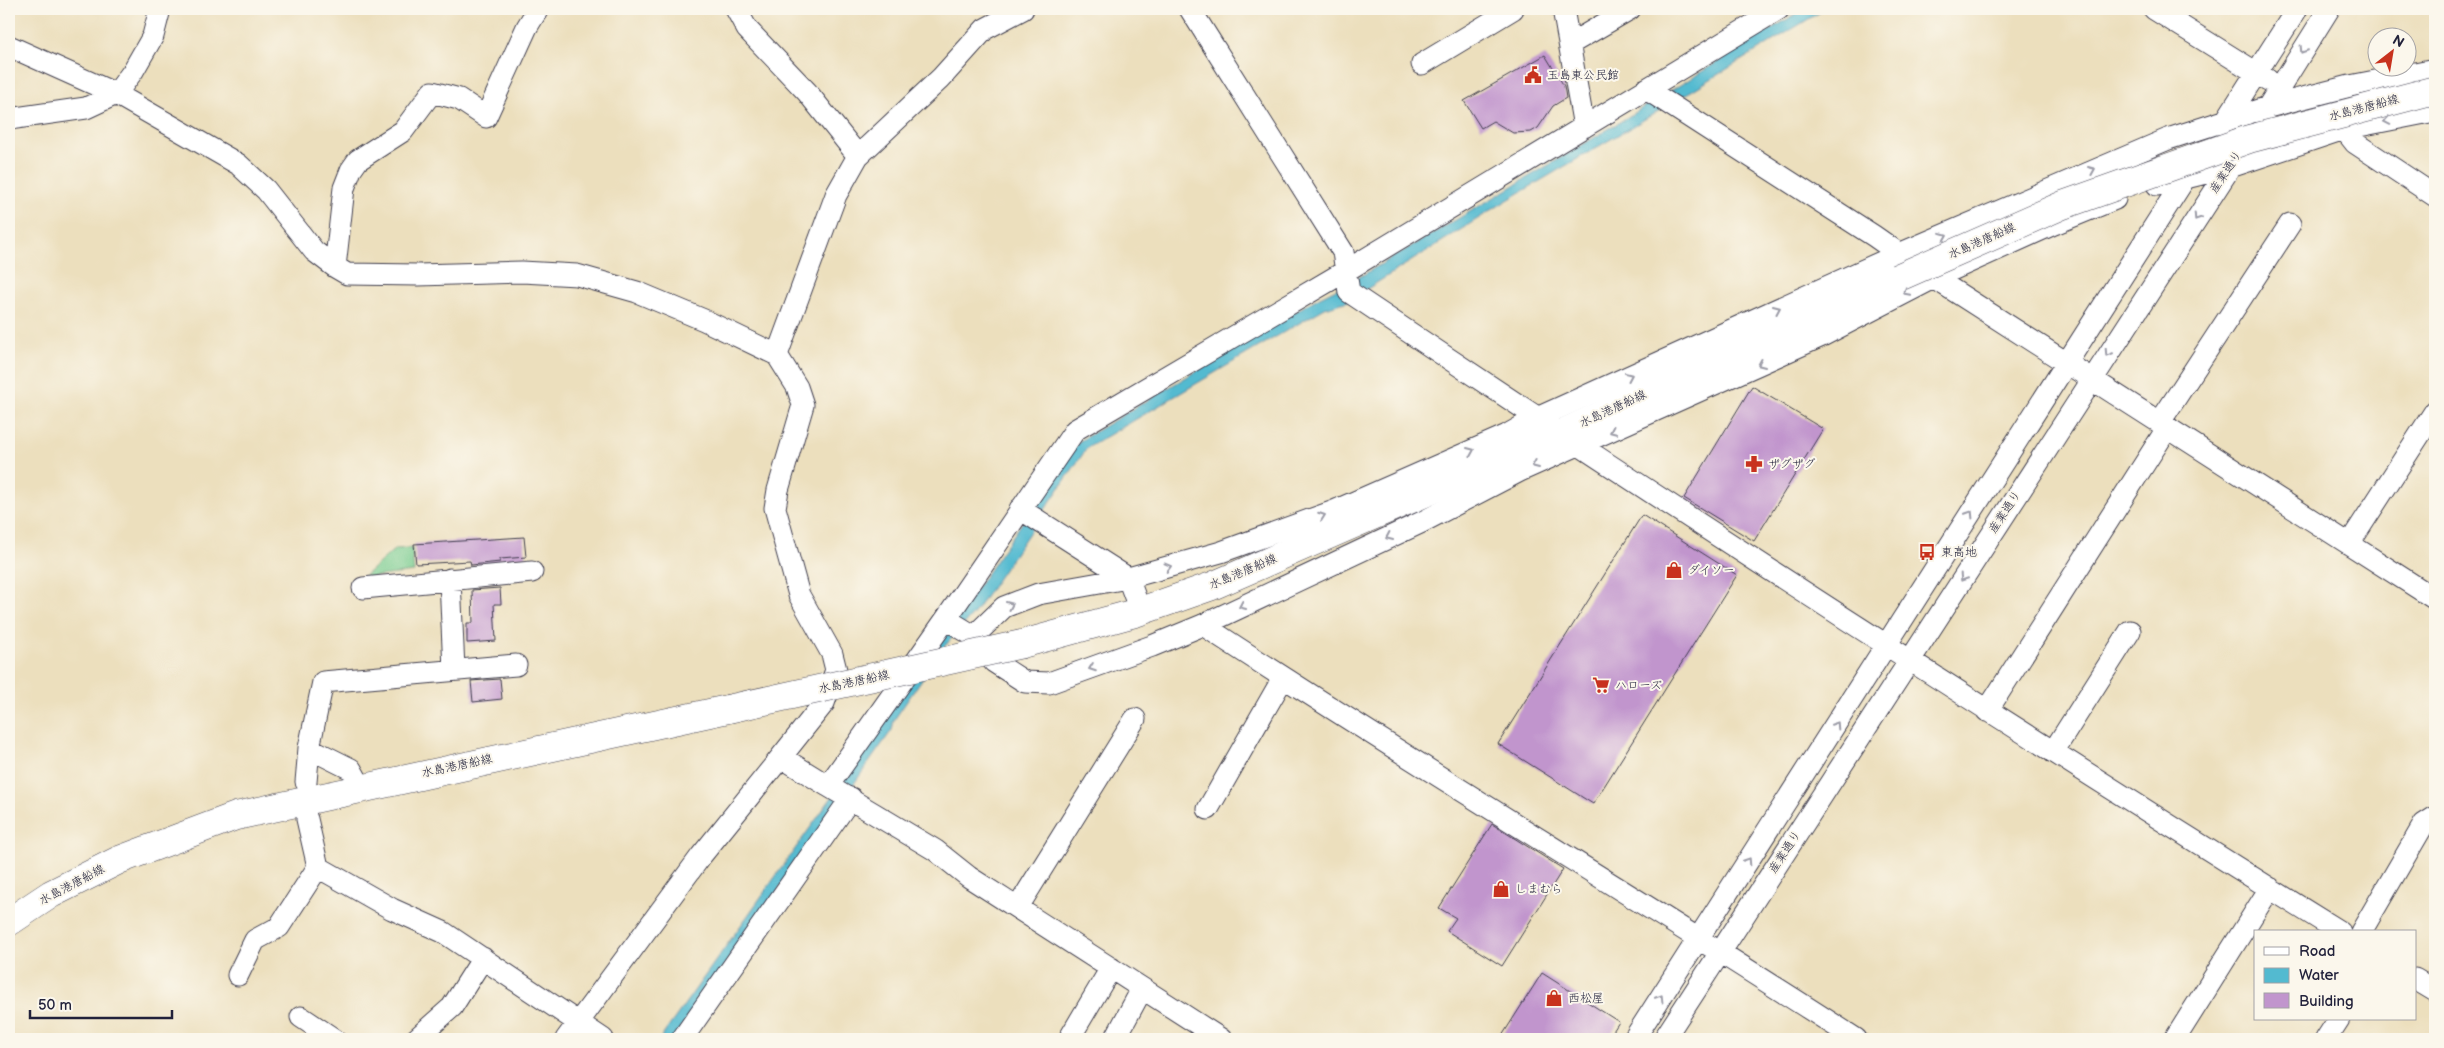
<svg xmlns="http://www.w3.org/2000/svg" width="2444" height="1048" font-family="'Balsamiq Sans','Klee One',sans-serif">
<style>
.green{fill:#79cc8f;stroke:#4e7765}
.water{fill:#53bad0;stroke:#3a6e86}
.building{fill:#c195cd}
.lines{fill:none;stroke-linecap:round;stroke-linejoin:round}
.minor-casing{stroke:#403e4e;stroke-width:23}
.major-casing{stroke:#403e4e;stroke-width:29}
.minor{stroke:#fff;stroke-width:21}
.major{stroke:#fff;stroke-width:28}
.major-bridge-casing{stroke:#403e4e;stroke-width:29;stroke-linecap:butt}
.major-bridge{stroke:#fff;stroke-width:28}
.oneway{stroke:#9c9ca7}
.labels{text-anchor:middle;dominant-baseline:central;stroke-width:4;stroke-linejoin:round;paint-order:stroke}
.poi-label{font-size:12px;fill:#22223b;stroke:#fbf7ec;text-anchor:start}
.street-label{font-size:12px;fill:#22223b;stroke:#fbf7ec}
</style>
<rect width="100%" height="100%" fill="#fbf7ec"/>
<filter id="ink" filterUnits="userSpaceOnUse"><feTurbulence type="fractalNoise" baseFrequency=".02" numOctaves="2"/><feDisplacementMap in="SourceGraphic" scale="10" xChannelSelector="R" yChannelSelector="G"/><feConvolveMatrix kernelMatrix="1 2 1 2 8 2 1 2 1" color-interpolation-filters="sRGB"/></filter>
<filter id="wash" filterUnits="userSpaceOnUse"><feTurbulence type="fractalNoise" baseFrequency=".0096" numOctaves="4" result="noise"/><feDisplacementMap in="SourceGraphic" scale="20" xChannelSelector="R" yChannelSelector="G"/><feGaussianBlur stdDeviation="1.12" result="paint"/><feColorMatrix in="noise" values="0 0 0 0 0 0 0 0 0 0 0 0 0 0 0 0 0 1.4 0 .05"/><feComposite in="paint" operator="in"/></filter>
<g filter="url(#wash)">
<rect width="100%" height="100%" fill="#ecdfbd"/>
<path class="green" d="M412,548l2,24 -52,6 33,-29z"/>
<path class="water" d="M1804,9h21l-163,100 -156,92 -158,100 -23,7 -238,140 -112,164 -31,35 -50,73 -2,10 -219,309h-13l172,-242 13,-12 -1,-7 180,-258 12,-11 42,-67 240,-144 38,-19 218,-129z"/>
<g id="blocks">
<path class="building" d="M1545,55l19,31 2,12 -13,8 -15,22 -7,4 -18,1 -20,-12 -12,7 -17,-27z
M1752,386l71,43 -69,112 -70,-43z
M1642,515l95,60 -144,229 -95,-60z
M524,537l2,20 -26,2v3l-29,3 -1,-4 -54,3 -2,-20z
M500,588l1,16h-7l2,37 -29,2v-20h6l-1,-33z
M500,679l2,20 -29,3 -2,-21z
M1492,824l71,45 -61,97 -55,-35 9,-13 -17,-10z
M1542,973l77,49 -11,17h-108z"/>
</g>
</g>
<g filter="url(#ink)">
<use href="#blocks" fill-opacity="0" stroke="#403e4e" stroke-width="1"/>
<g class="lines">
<g class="minor-casing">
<path id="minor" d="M736,9l11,20 60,63 51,64
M1190,9l153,243 6,40c326,219 657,432 991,640
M1563,9l21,118
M2154,9l114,71
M1570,44l60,-35
M9,46l107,48 122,70 28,26 48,61 21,16 12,7 71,1 104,-3 55,3 60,17 67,28 73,35 20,32 6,18 -25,85 -3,18 24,87 33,59 4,16 -12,33 -43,54
M1422,64l91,-55
M1646,89l228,147 60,42 501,321
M2264,113l65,-104
M9,119l77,-11 30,-14 17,-23 20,-35 7,-27
M2334,123l10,6 11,14 80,53
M2223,125l74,-116
M2157,185l73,-18 114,-38 91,-18
M335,267l9,-79 7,-18 7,-10 45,-29 29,-39 27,7 27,18 41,-90 11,-18
M777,355l59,-160 22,-39 83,-78 44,-49 38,-20
M2160,422l130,-198
M1020,509l108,69 7,19
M2349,544l86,-133
M450,579l4,91
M363,588l169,-16
M946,619l28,17 20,26 31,20 24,1 103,-37 51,-21 219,-103 98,-51 302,-135 112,-58 120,-54 61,-25
M1203,625c215,142 437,274 653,414
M974,636l30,-29 34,-13 90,-16 93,-26 113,-41 173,-76 30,-17 362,-164 269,-115 100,-32 82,-21 85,-17
M1987,711l181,-284
M309,748l42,21 10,18
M2053,752l77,-121
M306,782l3,-34 14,-66 193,-17
M1208,809l75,-131
M307,819l11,48 74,42 51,23 160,107
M1018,907l117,-188
M2361,932l63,-108 11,-7
M238,975l17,-35 24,-13 39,-60
M2415,979l20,12
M301,1017l33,22
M416,1039l36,-32 31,-49
M566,1039l135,-183 80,-99 47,29
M682,1039l169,-241
M1069,1039l42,-71
M1115,1039l27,-50
M1221,1039l-252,-162 -34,-27 -107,-64 118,-167 129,-189 269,-158 435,-263
M1634,1039l555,-867
M1664,1039l571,-879
M2175,1039l95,-151
M2326,1039l13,-20"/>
</g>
<g class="major-casing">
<path id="major" d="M1022,644l113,-31 77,-27 348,-152 337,-156
M9,922l42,-28 68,-34 117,-44 492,-107"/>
</g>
<use href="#minor" class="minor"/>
<use href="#major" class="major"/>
<g class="major-bridge-casing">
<path id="major-bridge" d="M1897,278l166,-73 186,-66 186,-49
M728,709l294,-65"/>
</g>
<use href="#major-bridge" class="major-bridge"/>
</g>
<defs><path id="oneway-chevron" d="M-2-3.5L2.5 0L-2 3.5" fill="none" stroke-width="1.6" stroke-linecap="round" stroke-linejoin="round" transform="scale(1.25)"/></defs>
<g class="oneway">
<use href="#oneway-chevron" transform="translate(2303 50) rotate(122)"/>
<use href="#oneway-chevron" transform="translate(2387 121) rotate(169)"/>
<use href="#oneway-chevron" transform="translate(2092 170) rotate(-23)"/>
<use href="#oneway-chevron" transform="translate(2197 217) rotate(123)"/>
<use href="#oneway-chevron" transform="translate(1944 236) rotate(-22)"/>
<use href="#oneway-chevron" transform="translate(1906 292) rotate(153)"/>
<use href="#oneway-chevron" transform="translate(1777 309) rotate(-24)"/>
<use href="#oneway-chevron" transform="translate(2108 353) rotate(123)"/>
<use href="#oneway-chevron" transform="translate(1761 364) rotate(156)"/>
<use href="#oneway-chevron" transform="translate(1629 376) rotate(-24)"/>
<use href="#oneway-chevron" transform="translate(1613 431) rotate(156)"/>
<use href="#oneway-chevron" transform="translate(1471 451) rotate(-23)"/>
<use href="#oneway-chevron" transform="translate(1535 465) rotate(157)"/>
<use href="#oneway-chevron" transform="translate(1970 514) rotate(-58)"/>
<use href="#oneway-chevron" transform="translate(1322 516) rotate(-20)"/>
<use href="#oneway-chevron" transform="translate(1389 537) rotate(155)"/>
<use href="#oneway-chevron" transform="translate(1168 567) rotate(-15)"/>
<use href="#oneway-chevron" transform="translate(1963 578) rotate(123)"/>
<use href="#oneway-chevron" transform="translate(1010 605) rotate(-24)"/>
<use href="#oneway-chevron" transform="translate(1242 606) rotate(155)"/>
<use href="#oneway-chevron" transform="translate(1092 668) rotate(160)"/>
<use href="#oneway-chevron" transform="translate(1836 725) rotate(-57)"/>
<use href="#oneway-chevron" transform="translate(1748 861) rotate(-57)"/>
<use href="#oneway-chevron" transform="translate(1660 998) rotate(-58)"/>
</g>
</g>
<defs>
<g id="civic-bare" transform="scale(1.35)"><path d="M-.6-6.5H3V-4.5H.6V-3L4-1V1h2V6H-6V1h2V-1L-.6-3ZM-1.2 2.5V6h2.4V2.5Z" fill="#c8321e" stroke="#fbf7ec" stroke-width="2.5" paint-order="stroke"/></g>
<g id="pharmacy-bare" transform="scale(1.35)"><path d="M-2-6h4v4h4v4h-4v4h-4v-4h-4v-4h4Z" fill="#c8321e" stroke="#fbf7ec" stroke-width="2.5" paint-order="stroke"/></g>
<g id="bus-bare" transform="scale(1.35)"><path d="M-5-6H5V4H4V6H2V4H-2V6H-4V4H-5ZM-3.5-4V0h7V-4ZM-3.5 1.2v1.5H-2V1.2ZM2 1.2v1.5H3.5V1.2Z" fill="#c8321e" stroke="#fbf7ec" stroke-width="2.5" paint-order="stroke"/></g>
<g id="shop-bare" transform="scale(1.35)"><path d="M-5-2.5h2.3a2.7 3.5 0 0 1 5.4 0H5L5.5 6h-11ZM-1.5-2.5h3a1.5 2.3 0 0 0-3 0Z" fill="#c8321e" stroke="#fbf7ec" stroke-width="2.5" paint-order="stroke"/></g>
<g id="supermarket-bare" transform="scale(1.35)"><path d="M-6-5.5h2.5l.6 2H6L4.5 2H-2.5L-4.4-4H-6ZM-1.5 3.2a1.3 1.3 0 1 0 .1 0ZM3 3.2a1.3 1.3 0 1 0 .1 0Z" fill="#c8321e" stroke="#fbf7ec" stroke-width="2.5" paint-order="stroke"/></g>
</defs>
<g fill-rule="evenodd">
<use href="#civic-bare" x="1533" y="75"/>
<use href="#pharmacy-bare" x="1754" y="464"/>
<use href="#bus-bare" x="1927" y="552"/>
<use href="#shop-bare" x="1674" y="570"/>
<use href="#supermarket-bare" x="1601" y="685"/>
<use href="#shop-bare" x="1501" y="889"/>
<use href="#shop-bare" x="1554" y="998"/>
</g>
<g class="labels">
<g class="poi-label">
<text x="1547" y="75">玉島東公民館</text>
<text x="1768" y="464">ザグザグ</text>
<text x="1941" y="552">東高地</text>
<text x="1688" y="570">ダイソー</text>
<text x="1615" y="685">ハローズ</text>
<text x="1515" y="889">しまむら</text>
<text x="1568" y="998">西松屋</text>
</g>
<g class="street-label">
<text transform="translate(2364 108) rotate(-15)">水島港唐船線</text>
<text transform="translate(2226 172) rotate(-57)">産業通り</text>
<text transform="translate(1982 241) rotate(-24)">水島港唐船線</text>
<text transform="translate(1613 409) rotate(-25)">水島港唐船線</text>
<text transform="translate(2005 512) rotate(-57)">産業通り</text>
<text transform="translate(1243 572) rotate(-23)">水島港唐船線</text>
<text transform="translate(854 682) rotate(-12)">水島港唐船線</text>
<text transform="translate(457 766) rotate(-12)">水島港唐船線</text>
<text transform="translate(1785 852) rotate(-57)">産業通り</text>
<text transform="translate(72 885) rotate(-28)">水島港唐船線</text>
</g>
</g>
<rect width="2444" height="1048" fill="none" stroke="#fbf7ec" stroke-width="30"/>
<rect x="2254" y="930" width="162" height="90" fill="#fbf7ec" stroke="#a4a2a5"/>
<rect x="2264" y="947" width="25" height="8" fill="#ffffff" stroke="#a4a2a5"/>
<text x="2299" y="956" font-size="15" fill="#22223b">Road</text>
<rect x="2264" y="968" width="25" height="15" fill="#53bad0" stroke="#a4a2a5"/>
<text x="2299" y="980" font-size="15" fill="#22223b">Water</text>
<rect x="2264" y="993" width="25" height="15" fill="#c195cd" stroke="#a4a2a5"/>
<text x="2299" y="1006" font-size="15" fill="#22223b">Building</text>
<g transform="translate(2392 52) rotate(31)"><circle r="24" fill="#fbf7ec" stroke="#a4a2a5"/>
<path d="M0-4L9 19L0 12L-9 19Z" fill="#c8321e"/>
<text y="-8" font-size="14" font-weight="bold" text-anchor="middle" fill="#22223b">N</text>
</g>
<path d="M30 1010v8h142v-8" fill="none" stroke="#22223b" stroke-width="2.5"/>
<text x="38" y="1010" font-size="15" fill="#22223b" stroke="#fbf7ec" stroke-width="4" paint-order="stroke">50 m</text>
</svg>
